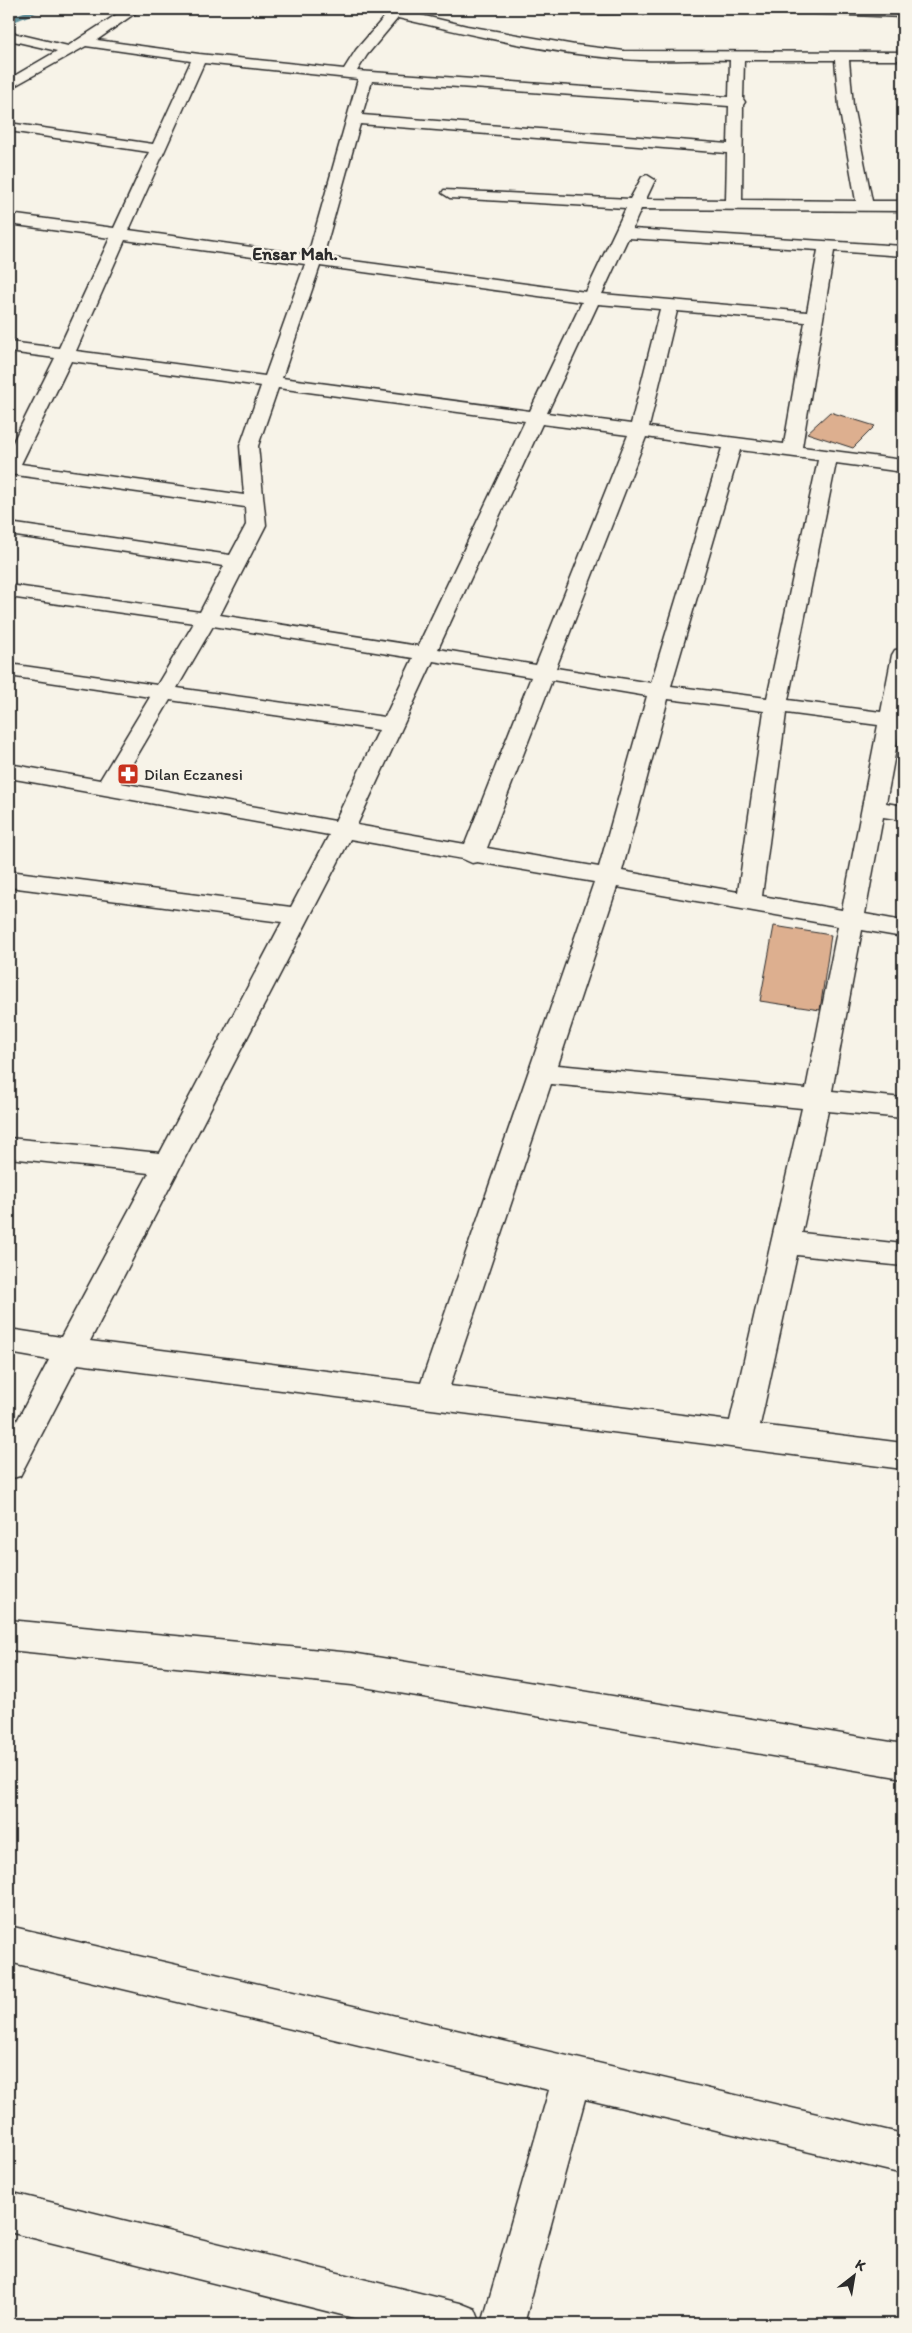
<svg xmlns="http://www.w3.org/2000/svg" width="912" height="2333" font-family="Itim,sans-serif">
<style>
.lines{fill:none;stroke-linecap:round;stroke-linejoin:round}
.stream{stroke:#63929c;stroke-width:5.5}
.building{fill:#ddaf8f;stroke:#2b2b2b}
.minor-casing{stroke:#2b2b2b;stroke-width:3}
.minor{fill:#f7f3e8;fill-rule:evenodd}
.labels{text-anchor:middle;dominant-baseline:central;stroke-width:4.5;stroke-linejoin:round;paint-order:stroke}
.poi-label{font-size:16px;fill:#2b2b2b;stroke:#f7f3e8;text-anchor:start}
.far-district-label{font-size:18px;font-weight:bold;fill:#2b2b2b;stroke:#f7f3e8}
</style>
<rect width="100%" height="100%" fill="#f7f3e8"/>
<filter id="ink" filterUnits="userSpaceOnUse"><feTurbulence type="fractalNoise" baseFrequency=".02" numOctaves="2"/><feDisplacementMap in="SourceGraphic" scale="10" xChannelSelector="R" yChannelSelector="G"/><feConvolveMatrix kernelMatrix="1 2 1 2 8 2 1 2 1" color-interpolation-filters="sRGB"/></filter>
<g filter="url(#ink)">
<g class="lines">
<path class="stream" d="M9,21l29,-12"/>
</g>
<path class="building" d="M830,412l45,14 -22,22 -46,-15z
M774,926l57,9 -11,75 -60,-9z"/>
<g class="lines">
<g class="minor-casing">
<path id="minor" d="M125,9h16l-44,31 102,14 145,15 12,-19 30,-35 -15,-3 -2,-3h26l72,17 108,19 49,6 279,1v8h-54l4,46 19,95h31v10l-262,-2 -9,20 271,17v10l-69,-5 -32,196 101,13v12l-67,-9 -48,237 93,12 11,-57 3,-5 8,-1v79l-3,-1 -14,76 17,3v14l-20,-3 -18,97 38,7v16l-41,-7 -30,161 71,7v20l-75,-7 -26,122 101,11v22l-106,-11 -37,170 143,18v26l-825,-105 -58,112 -11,3v-43l40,-76 -40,-7v-24l52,8 88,-164 -140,-15v-20l151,15 122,-231 -273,-35v-16l282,36 38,-72 -320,-57v-14l91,16 50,-83 -141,-21v-12l148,21 37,-62 -185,-26v-12l191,27 24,-46 -215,-31v-12l221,32 16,-30 -1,-18 -236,-33v-24l46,-92 -46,-6v-10l50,6 51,-110 -101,-14v-10l105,14 35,-76 -140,-21v-8l144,21 38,-83 -105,-15 -77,43v-10l48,-28 -48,-11v-8l59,14zM398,18c74,17 149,35 225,41 35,3 72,0 107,1l-1,37 -372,-26 10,-16zM744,60h91l4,46 17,95 -114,-1 1,-95 2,-3 -2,-3zM204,63l154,16 -50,176 -179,-25zM372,81l357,25 -1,38 -366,-29zM360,124l367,29 -1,47 -80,-1 9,-19 -8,-5 -5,2 -12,22 -186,-9 -2,3 8,5 176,10 -40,84 -263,-35zM628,238l190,12 -11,62 -205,-18zM125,240l180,24 -40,112 -189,-25zM320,266l262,36 -52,109 -248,-33zM598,304l62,5 -29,115 -84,-11zM677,311l128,11 -21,122 -135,-17zM71,361l190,25 -21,60 4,49 -223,-31zM278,388l247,33 -107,225 -198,-31 46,-90 -8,-79zM542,424l86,11 -92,230 -98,-16zM646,437l76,11 -71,235 -95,-15zM740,450l78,10 -51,238 -96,-12zM213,626l200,32 -28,59 -208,-29zM433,661l98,16 -66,167 -108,-19zM552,680l95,16 -48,171 -112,-19zM668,699l96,12 -26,181 -116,-21zM170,700l209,30 -44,91 -214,-38zM786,713l92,12 -36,185 -80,-14zM350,839l113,20 9,4 5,-1 117,20 -173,501 -331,-42zM617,887l221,39 -32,163 -248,-24zM551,1084l251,24 -72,313 -280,-35z
M564,9h129l-7,4 -116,1 -5,-1z
M793,9h110v8l-103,-4z
M9,1620l343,33 551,91v34l-551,-93 -343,-35z
M9,1926l894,208v40l-318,-75 -61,225h-42l67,-234 -540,-128z
M9,2192l451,111 15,6 6,15h-103l-369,-92z"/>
</g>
<use href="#minor" class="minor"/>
</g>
</g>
<defs>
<g id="pharmacy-square" transform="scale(1.125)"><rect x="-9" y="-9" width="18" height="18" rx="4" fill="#c8321e" stroke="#f7f3e8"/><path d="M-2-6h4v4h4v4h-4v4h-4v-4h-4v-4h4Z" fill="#fff"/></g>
</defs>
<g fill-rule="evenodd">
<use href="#pharmacy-square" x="128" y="774"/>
</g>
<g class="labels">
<g class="poi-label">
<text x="144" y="774">Dilan Eczanesi</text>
</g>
<g class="far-district-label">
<text x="295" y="254">Ensar Mah.</text>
</g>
</g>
<rect width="912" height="2333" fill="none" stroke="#f7f3e8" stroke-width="30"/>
<rect x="15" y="15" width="882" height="2303" fill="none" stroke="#2b2b2b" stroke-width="2" filter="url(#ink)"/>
<g transform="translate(854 2276) rotate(31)" stroke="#f7f3e8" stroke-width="4" paint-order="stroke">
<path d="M0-4L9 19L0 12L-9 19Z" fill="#2b2b2b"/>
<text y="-8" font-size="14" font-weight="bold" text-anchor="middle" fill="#2b2b2b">K</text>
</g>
</svg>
